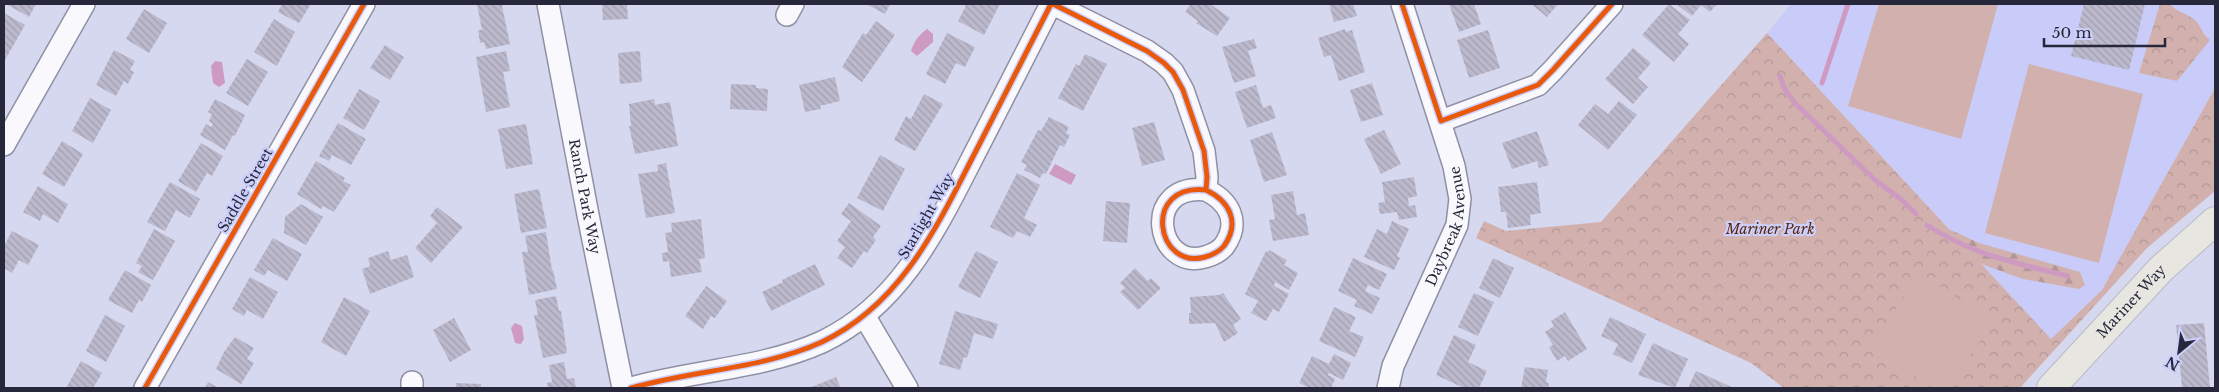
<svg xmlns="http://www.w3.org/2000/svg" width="2219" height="392" font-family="'Libre Baskerville',serif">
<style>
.built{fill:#c9ccf8}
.forest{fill:url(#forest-firs)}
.park{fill:url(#park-crowns)}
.pitch{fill:#d1b0ae}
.water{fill:#ce9ac2}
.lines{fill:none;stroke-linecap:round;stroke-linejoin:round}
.stream{stroke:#ce9ac2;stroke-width:5}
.building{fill:url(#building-back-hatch)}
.minor-casing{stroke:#8f90a4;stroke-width:24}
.major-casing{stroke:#b9bac7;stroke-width:30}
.minor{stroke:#f9f9fd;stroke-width:21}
.major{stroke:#e7e6e0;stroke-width:28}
.cycleway-casing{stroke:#cccffa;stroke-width:8}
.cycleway{stroke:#e8590c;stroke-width:5}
.labels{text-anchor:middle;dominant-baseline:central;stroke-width:4.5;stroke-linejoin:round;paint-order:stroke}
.street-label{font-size:14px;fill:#26273b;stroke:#cccffa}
.park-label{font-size:14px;font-style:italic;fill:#5a2610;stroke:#cccffa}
</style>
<defs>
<pattern id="forest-firs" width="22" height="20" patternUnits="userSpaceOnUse" patternTransform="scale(1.25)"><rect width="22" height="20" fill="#d1b0ae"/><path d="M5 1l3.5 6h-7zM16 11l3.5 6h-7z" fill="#b39797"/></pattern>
<pattern id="park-crowns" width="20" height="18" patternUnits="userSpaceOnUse" patternTransform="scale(1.25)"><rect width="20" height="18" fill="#d1b0ae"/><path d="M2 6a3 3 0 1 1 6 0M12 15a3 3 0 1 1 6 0" fill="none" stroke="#b39797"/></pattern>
<pattern id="building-back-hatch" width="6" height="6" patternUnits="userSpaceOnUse" patternTransform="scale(1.25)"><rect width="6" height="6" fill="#bcb9cd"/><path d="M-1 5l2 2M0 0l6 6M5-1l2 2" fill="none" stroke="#a19fb1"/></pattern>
</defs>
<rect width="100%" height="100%" fill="#d6d8f0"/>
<path class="built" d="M1791,4h424v84l-113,202 -51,49 -284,-306z"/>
<path class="forest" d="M1931,221l48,22 101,29 5,13 -6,4 -56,-10 -61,-22z"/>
<path class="park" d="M2160,4h10c6,8 17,9 25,16 6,5 6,13 15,20l-33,41 -38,-8z
M1767,33l284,306 51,-49 113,-202v103l-68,57 -127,140h-236l-33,-25 -275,-125 8,-17 22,10 95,-9z"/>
<path class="pitch" d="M1879,4h119l-37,135 -113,-33z
M2029,64l114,30 -44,169 -114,-30z
M1920,273l73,49 -45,66h-15l-62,-42z"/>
<path class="water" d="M927,29l6,5v8l-16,14 -6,-5c3,-10 8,-16 16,-22z
M215,61l7,1 3,21 -6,4 -6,-4 -2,-17z
M1055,164l21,11 -5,10 -22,-11z
M515,323l7,3 2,13 -3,5 -6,-1 -4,-15z"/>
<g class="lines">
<path class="stream" d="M1780,76l5,14 11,14 79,76 27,20 14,14
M1822,83l26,-79
M1927,225c43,29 92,39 141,51"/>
</g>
<path class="building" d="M6,4h30l-7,13z
M282,4h29l-12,19 -21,-11z
M477,4h26l-1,2 8,38 -24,5 -2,-7 -4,1 -2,-13h4z
M602,4h25l1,15 -25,1z
M866,4h24l-5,10z
M962,4h38l-16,31 -26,-14 8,-15z
M1191,4h19l20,14 -13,18 -21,-13 2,-2 -13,-9z
M1329,4h24l4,12 -23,6z
M1449,4h25l7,20 -22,8z
M1531,4h27l-11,13z
M1669,4l21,16 -12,14 11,10 -15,18 -32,-27z
M1676,4h41l-7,8 -9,-7 -9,11z
M2084,4h61l-16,66 -58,-14z
M144,9l23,14 -18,30 -23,-14z
M4,13l21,12 -20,35 -1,-1z
M274,19l21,13 -18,34 -23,-14z
M876,21l19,14 -33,47 -20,-15 21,-34 3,2z
M1345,29l1,3 6,-2 13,42 -26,9 -8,-26 -7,2 -6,-19z
M1488,30l12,38 -31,10 -12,-38z
M947,33l28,14 -10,20 -9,-4 -11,21 -19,-10z
M1254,39l3,9 -9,3 8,25 -22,7 -12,-36z
M385,45l19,12 -14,23 -20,-12z
M1633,48l18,15 -13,15 10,9 -15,17 -28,-25z
M114,50l21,11 -5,9 4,2 -6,12 -4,-3 -8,15 -20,-11z
M506,51l4,20 -7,1 7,35 -24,5 -10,-55z
M640,51l2,31 -22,2 -2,-31z
M1085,54l22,10 -24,47 -25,-13 18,-34 3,2z
M247,59l21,13 -20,34 -22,-13z
M835,77l5,24 -20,5 1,3 -16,3 -6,-27z
M1372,83l11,32 -22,7 -11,-32z
M731,84l25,1v3l12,1 -1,22 -37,-2z
M1256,85l7,23 8,-3 5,13 -29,10 -12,-36z
M359,89l21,12 -16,29 -21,-12z
M924,94l19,10 -28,47 -21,-11 12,-24 5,3z
M90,98l21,12 -18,33 -21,-12z
M215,99l30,16 -10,21 -2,-1 -8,15 -25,-15 6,-11 5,3 2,-3 -4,-3 3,-7 -4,-2z
M654,99l1,6 15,-3 8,44 -43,8 -6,-28h2l-2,-22z
M1619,101l18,14 -29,35 -30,-25 17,-21 13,10z
M1049,117l20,10 -3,6 4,2 -6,12 -4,-2 -14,29 -3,-1 -3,5 -16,-8 3,-5 -6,-3 17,-32 3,1z
M1154,122l11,38 -23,6 -10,-38z
M338,123l28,16 -15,26 -19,-10 -3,6 -10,-5z
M526,124l7,40 -27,5 -8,-40z
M1384,130l17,34 -20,10 -17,-35z
M1537,131l12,34 -10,3 -2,-7 -25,8 -10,-26z
M1272,132l15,43 -23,7 -14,-42z
M62,141l21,13 -19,33 -22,-13z
M201,143l22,13 -11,20 -5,-3 -11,19 -18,-11z
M880,155l25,14 -22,42 -26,-13z
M316,161l29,17 -2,3 8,4 -17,27 -11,-6 -2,3 -24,-15z
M666,163l9,50 -29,5 -8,-44 20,-3 -1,-6z
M1017,173l23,12 -16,33 13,7 -7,12 -13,-6 -4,7 -23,-11z
M1414,177l3,19 -9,2 1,8 6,-1 2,12 -18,3 -2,-8 -17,2 -2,-11 7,-1 -3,-20z
M170,182l30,17 -10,19 -14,-8 -11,21 -18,-9z
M1537,182l4,31 -11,2 1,10 -23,3 -2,-16h-5l-3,-25z
M38,186l30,18 -10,19 -15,-9 -3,7 -17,-9z
M539,189l8,39 -26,5 -7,-39z
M1293,191l4,24 8,-2 4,22 -36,6 -4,-21 6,-1 -4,-24z
M1106,201l24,2 -3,40 -24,-2z
M849,203l32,23 -8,11 3,3 -9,13 -3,-2 -12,17 -15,-10 8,-11 -8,-6 14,-20 -10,-7z
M301,204l22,13 -17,28 -22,-12 1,-16z
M437,207l26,20 -32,36 -16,-15 22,-25 -7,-7z
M701,219l4,39 -6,1 3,13 -31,5 -2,-16 -6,1 -1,-9 6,-1 -3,-19 7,-1 -1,-9z
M1392,221l17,8 -12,27 3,2 -6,12 -30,-13 13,-28 10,5z
M154,229l21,12 -22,39 -15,-8 4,-6 -6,-3z
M12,231l27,14 -11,20 -9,-5 -7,13 -8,-5v-22z
M546,232l6,38h1l4,19 -28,6 -7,-43h6l-3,-16z
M273,238l29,16 -15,27 -19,-11 -4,6 -10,-6z
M1269,250l18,10 -3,5 14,8 -9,17 -14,-8 -1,4 15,8 -10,18 -6,-3 -7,12 -15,-8 7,-12 -13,-7 21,-43 2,1z
M388,251l3,9 16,-5 7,22 -44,17 -8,-25 8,-3 -2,-8z
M976,251l22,11 -18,36 -22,-11z
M1353,258l34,16 -8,16 -11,-5 -3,6 15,7 -8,16 -18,-8 3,-6 -19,-9z
M1493,258l21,10 -14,30 -21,-10z
M815,264l10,21 -54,26 -9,-19 21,-10 -1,-2z
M1135,268l13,13 3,-3 10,10 -23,22 -18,-18 5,-4 -5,-5z
M125,270l26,15 -9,17 -3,-2 -7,13 -24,-13z
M250,277l28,15 -15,27 -16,-9 -3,6 -12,-7z
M706,286l21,15 -12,17 -4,-2 -8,13 -18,-13z
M1223,293l18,26 -8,6 5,8 -14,9 -9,-19 -26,1v-11h2l-1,-16 29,-2z
M1474,293l20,9 -16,34 -20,-9z
M556,296l3,15h2l6,42 -24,5 -9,-43h4l-3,-15z
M344,297l26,14 -24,45 -25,-14z
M1334,307l22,10 -7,14 15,6 -9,20 -36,-16z
M955,311l43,13 -5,15 -19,-6 -7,25 -3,-1 -4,13 -21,-6z
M1565,312l22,37 -19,12 -3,-5 -8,5 -8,-14 4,-2 -8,-13 9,-6 -3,-5z
M105,315l20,11 -19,36 -20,-11z
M1610,317l36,17 -14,29 -19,-9 5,-10 -17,-8z
M454,318l17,32 -21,12 -17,-32z
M2204,323l6,65h-28l-6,-63z
M1454,335l22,10 -8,17 19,9 -8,17h-15l-28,-13z
M235,337l19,11 -7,11 7,4 -13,21 -25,-15 8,-17z
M1653,343l35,16 -13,29 -37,-13z
M1334,354l17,9 -8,17 -14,-7 -1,2 7,4 -4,9h-21l-11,-5 13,-27 17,8z
M81,361l21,12 -9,15h-27z
M564,362l3,17 7,-1 2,10h-28l-1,-5 5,-1 -3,-17z
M1525,367l23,3 -2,12 3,1 -1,5h-27z
M1696,371l38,17h-46z
M836,377l5,11h-32z
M208,382l11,6h-14z
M456,383l25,1v4h-25z"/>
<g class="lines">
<g class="minor-casing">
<g id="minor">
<path id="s1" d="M548,4l40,211 35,173"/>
<path d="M1053,4l94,47 17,12 9,9 10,18 21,61 3,26 -1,13c-65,-7 -50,81 -1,67 7,-2 14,-5 19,-11 17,-24 5,-45 -18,-56"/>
<path d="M787,15l6,-11"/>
<path d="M1441,121l97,-36 15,-15 59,-66"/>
<path d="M4,145l80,-141"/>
<path d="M865,317l42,71"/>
<path d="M145,388l219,-384"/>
<path d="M412,388v-6"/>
<path d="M631,388c63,-18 131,-19 191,-46 82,-39 117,-120 157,-197 24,-47 48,-94 72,-141"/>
<path id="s2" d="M1388,388l5,-22 64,-141 3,-26 -6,-33 -52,-162"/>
</g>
</g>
<g class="major-casing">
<g id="major">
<path id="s3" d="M2051,388l110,-119 54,-48"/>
</g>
</g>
<use href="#minor" class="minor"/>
<use href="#major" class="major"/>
<g class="cycleway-casing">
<path id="cycleway" d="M1053,4l94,47 17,12 9,9 10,18 21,61 3,26 -1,13c-65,-7 -50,81 -1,67 7,-2 14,-5 19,-11 17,-24 5,-45 -18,-56
M1402,4l39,117 97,-36 15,-15 59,-66
M145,388l219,-384
M631,388c63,-18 131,-19 191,-46 82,-39 117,-120 157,-197 24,-47 48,-94 72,-141"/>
</g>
<use href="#cycleway" class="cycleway"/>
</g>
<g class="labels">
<g class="street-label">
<text transform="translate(245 190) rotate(-60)">Saddle Street</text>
<text stroke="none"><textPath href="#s1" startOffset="196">Ranch Park Way</textPath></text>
<text transform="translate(926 216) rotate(-60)">Starlight Way</text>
<text stroke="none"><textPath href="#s2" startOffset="174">Daybreak Avenue</textPath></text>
<text stroke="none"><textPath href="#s3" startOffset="118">Mariner Way</textPath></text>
</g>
<g class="park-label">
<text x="1770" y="229">Mariner Park</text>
</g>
</g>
<rect width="2219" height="392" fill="none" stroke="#26273b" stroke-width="10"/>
<g transform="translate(2179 352) rotate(209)" stroke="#cccffa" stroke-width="4" paint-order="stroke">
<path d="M0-4L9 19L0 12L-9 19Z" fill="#26273b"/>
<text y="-8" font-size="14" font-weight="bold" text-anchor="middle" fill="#26273b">N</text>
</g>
<path d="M2044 38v8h121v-8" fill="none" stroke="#26273b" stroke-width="2.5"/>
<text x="2052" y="38" font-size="15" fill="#26273b" stroke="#cccffa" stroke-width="4" paint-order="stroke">50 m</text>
</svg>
